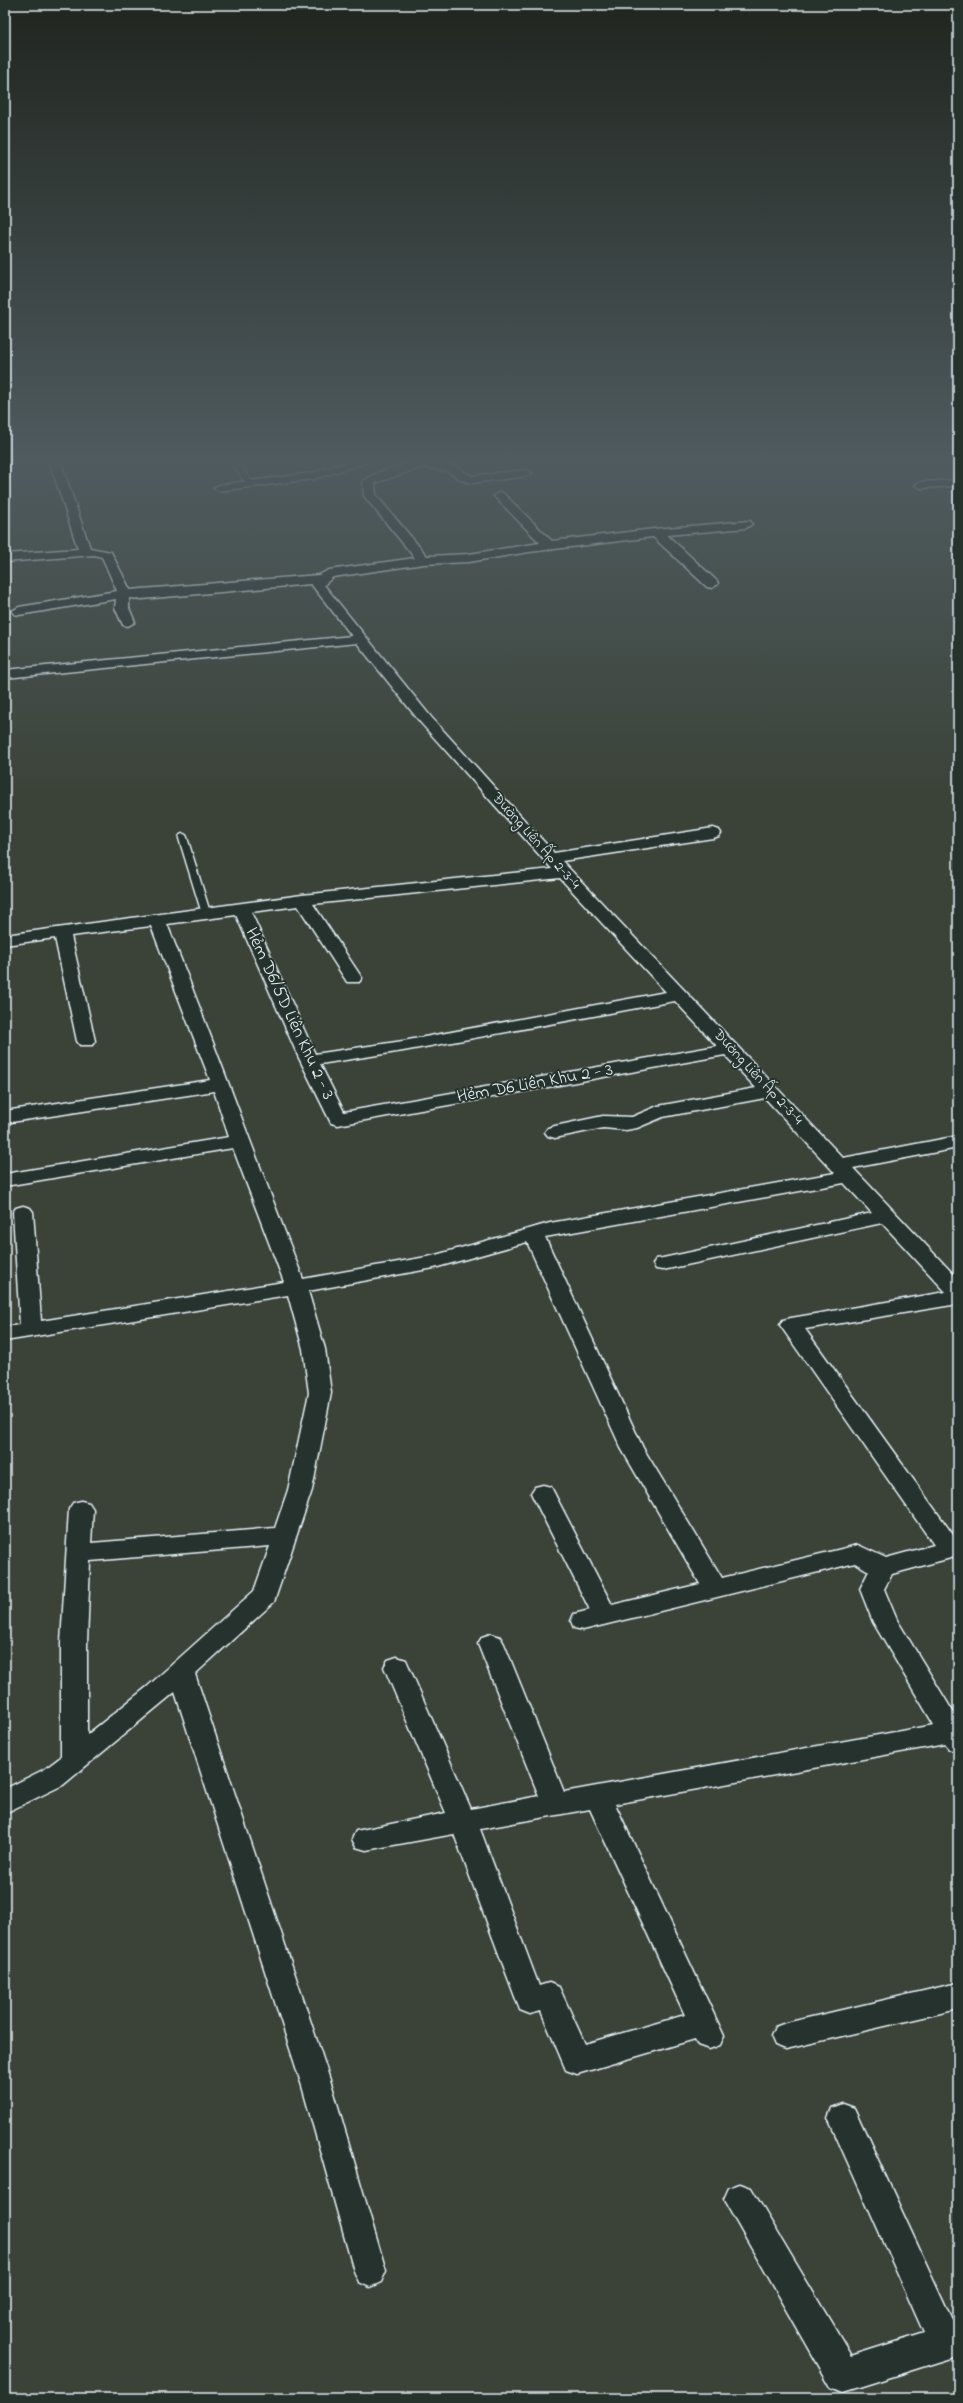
<svg xmlns="http://www.w3.org/2000/svg" width="963" height="2403" font-family="'Indie Flower',sans-serif">
<style>
.lines{fill:none;stroke-linecap:round;stroke-linejoin:round}
.service-far1-casing{stroke:#e8f1f8;stroke-width:8}
.service-casing{stroke:#e8f1f8;stroke-width:11}
.minor-casing{stroke:#e8f1f8;stroke-width:3}
.service-far1{stroke:#26332d;stroke-width:6}
.service{stroke:#26332d;stroke-width:8}
.minor{fill:#26332d;fill-rule:evenodd}
.labels{text-anchor:middle;dominant-baseline:central;stroke-width:4;stroke-linejoin:round;paint-order:stroke}
.far-street-label{font-size:15px;fill:#e8f1f8;stroke:#26332d}
.street-label{font-size:18px;fill:#e8f1f8;stroke:#26332d}
</style>
<rect width="100%" height="100%" fill="#3b4339"/>
<filter id="ink" filterUnits="userSpaceOnUse"><feTurbulence type="fractalNoise" baseFrequency=".025" numOctaves="2"/><feDisplacementMap in="SourceGraphic" scale="8" xChannelSelector="R" yChannelSelector="G"/><feConvolveMatrix kernelMatrix="1 2 1 2 8 2 1 2 1" color-interpolation-filters="sRGB"/></filter>
<g filter="url(#ink)">
<g class="lines">
<g class="service-far1-casing">
<path id="service-far1" d="M238,467l12,17"/>
</g>
<g class="service-casing">
<path id="service" d="M183,838l23,75"/>
</g>
<g class="minor-casing">
<path id="minor" d="M59,457l31,91 21,4 19,38 189,-15 10,-5 86,-12 -51,-62 -1,-15 16,-9 42,-12 -1,-3h10l3,5 22,4 17,10 54,-6 6,3 -6,3 -55,7 -10,-3 -14,-9 -25,-4 -47,16 1,12 51,61 42,-2 71,-11 -44,-45 -2,-2 6,-4 4,2 48,47 102,-12 96,-8 2,3 -6,4 -79,7 50,46 1,3 -6,4 -5,-1 -54,-50 -124,15 -60,10 -45,2 -91,13 -9,8 107,132 123,136 159,-25 6,2 2,3 -2,3 -6,2 -151,23 281,297 115,-22v12l-105,20 105,111v25l-153,25 151,210 2,-1v18l-66,18 -8,15 13,31 61,100v32l-9,-3 -4,-5 -330,60 109,232 -4,9 -11,4 -11,-4 -3,-6 -118,35 -11,-4 -25,-59 -11,3 -10,-4 -66,-176 -88,16 -10,-3 -4,-8 4,-8 90,-18 -62,-146 4,-7 9,-3 9,3 65,149 68,-13 -61,-152 4,-7 9,-3 9,3 4,7 60,148 370,-67 -61,-103 -13,-33 9,-18 -14,-8 -272,67 -9,-2 -3,-7 3,-7 16,-4 -59,-117 4,-6 8,-2 8,2 61,118 88,-21 -79,-136 -94,-206 -93,26 -126,23 17,58 6,44 -19,97 -38,112 -79,72 137,412 54,185 -5,11 -11,5 -11,-5 -5,-11 -52,-185 -127,-394 -112,93 -58,28v-24l40,-20 16,-12v-114l8,-134 4,-6 8,-2 8,2 4,6 -2,34 184,-15 13,-38 21,-97 -6,-44 -15,-54 -283,46v-14l15,-2 -7,-113 3,-4 7,-2 7,2 3,4 8,109 243,-39 -51,-134 -228,38v-12l224,-37 -15,-46 -209,32v-12l205,-31 -59,-154 -80,10 24,105 -3,4h-12l-3,-4 -22,-103 -50,7v-10l297,-40 250,-26 -131,-146 -64,-80 -352,35v-8l347,-34 -41,-52 -169,15 -13,-1v10l6,14 -7,4 -5,-1 -8,-17 1,-9 -97,16 -5,-1 -2,-3 7,-4 98,-16 -15,-34 -8,-2 -89,7v-8l73,-5 -29,-89 -44,4v-6zM560,878l106,114 -263,49 -88,13 -64,-142 47,-6 49,76h12l3,-4 -49,-74zM236,915l62,141 33,67 7,2 387,-70 31,33 -98,18 -26,11 -29,-1 -48,10 -7,2 -3,4 3,4 7,2 48,-10 23,2 11,-2 26,-11 102,-19 70,75 -285,50 -118,33 -129,23c-46,-118 -89,-237 -136,-355zM675,1001l42,45 -373,66 -24,-48 83,-13zM844,1183l28,30 -209,45 -7,1 -3,5 3,5 7,1 219,-47 64,69 -155,26 -8,2 -3,5 154,220 -48,13 -28,-13 -136,33 -79,-130 -98,-211zM270,1546l-16,45 -107,96 -60,48v-92l3,-82zM590,1809l95,206 -100,29 -26,-57 -10,-4 -10,3 -59,-157z
M363,457h39l-6,3 -32,3 -50,16 -95,12 -6,-3 6,-3 93,-12z
M958,480v6l-37,2 -6,-3 6,-3z
M958,1983v26l-172,40 -11,-4 -4,-9 4,-9 11,-4z
M843,2104l11,4 100,216 4,-2v34l-115,36 -12,-5 -107,-188 5,-11 11,-4 11,4 100,168 73,-23 -96,-215 4,-10z"/>
</g>
<use href="#service-far1" class="service-far1"/>
<use href="#service" class="service"/>
<use href="#minor" class="minor"/>
</g>
</g>
<linearGradient id="sky" x2="0" y2="1"><stop stop-color="#20251f"/><stop offset="0.58" stop-color="#4f5b5f"/><stop offset="1" stop-color="#4f5b5f" stop-opacity="0"/></linearGradient>
<rect width="963" height="793" fill="url(#sky)"/>
<g class="labels">
<g class="far-street-label">
<text transform="translate(536 841) rotate(48)">Đường Liên Ấp 2-3-4</text>
<text transform="translate(758 1077) rotate(47)">Đường Liên Ấp 2-3-4</text>
</g>
<g class="street-label">
<text transform="translate(289 1014) rotate(65)">Hẻm D6/5D Liên Khu 2 - 3</text>
<text transform="translate(535 1084) rotate(-10)">Hẻm D6 Liên Khu 2 - 3</text>
</g>
</g>
<rect width="963" height="2403" fill="none" stroke="#26332d" stroke-width="20"/>
<rect x="10" y="10" width="943" height="2383" fill="none" stroke="#e8f1f8" stroke-width="1.5" filter="url(#ink)"/>
</svg>
